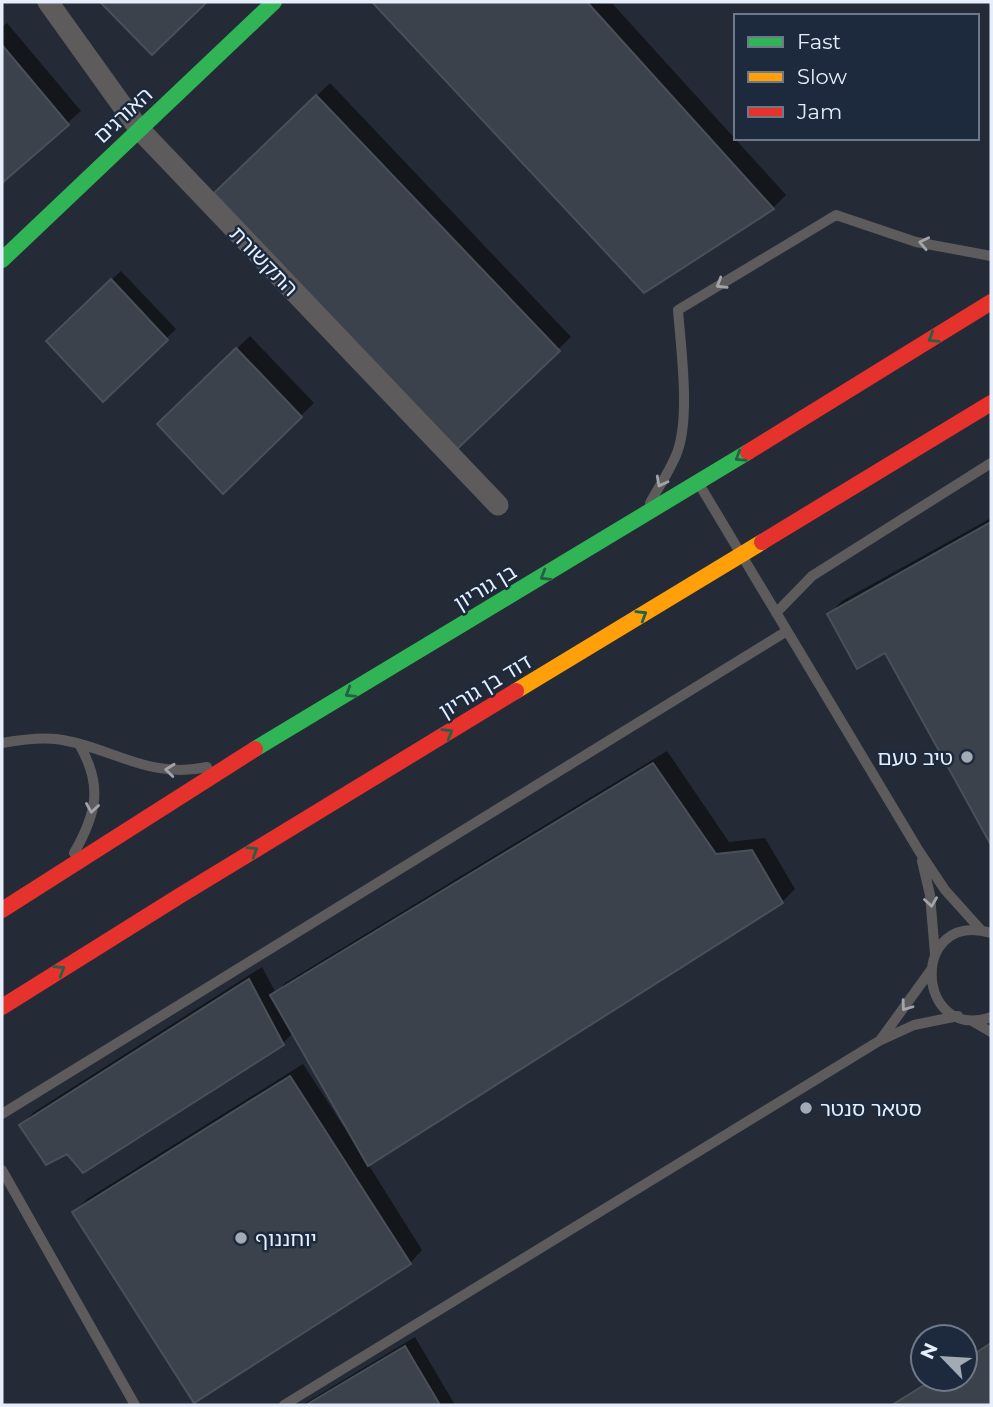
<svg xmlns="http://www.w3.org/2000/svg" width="993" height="1407" font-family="Montserrat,'Noto Sans Hebrew',sans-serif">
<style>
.shadow{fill:#0007}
.building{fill:#3c424b;stroke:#4a505a;stroke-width:2}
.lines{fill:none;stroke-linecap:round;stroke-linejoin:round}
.lane{stroke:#5e5b5c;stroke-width:10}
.street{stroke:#5e5b5c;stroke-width:21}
.fast{stroke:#30b455;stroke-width:16}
.slow{stroke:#ff9f0a;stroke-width:16}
.jam{stroke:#e5322d;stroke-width:16}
.oneway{stroke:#a2a4ab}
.oneway2{stroke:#256147}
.poi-dot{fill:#a1aab5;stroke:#1d2a3d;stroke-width:2.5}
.labels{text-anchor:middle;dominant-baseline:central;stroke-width:5;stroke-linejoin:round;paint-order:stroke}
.street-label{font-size:21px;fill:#e5eefa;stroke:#1d2a3d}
.poi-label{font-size:21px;fill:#e5eefa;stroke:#1d2a3d;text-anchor:start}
</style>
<rect width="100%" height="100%" fill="#242b36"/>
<path class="shadow" d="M102,2h102l-52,51z
M375,2h236l175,193 -13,13 -128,82z
M7,23l74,88 -79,70v-154z
M330,83l241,254 -114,110 -241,-254z
M121,271l55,58 -73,70 -55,-58z
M250,336l64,67 -91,88 -64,-67z
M991,518v323l-105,-191 -57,-36 13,-13z
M667,751l62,91 36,-4 30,51 -13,13 -414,262 54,86 -12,13 -336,-51 13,-13 216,-135 41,63 2,-1 -53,-93 -11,11 -215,108 -46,-27 13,-13 228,-145 14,26 9,-10z
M415,1337l40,68h-153z
M991,1344v61h-98l42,-26h30v-19z"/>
<path class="building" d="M100,2h107l-55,53z
M372,2h215l187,207 -130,84z
M2,45l67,80 -67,58z
M316,95l244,256 -103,98 -243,-256z
M111,279l57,61 -65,62 -57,-61z
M236,348l66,69 -79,77 -66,-70z
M991,522v323l-106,-192 -28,16 -30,-55z
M653,763l63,91 36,-4 31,53 -415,263 -98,-171z
M249,979l35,66 -201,128 -16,-19 -21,11 -27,-40z
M290,1076l121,188 -217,139 -122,-191z
M991,1343v62h-99l42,-26h31v-19z
M405,1346l35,59h-134z"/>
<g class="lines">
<path class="lane" d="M699,484l220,367 26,39 36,40
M650,503c9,-17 22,-35 28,-53 12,-37 3,-100 0,-140l158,-95 80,27 75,14
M776,613l36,-37 179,-113
M2,743c17,-3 36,-6 54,-4 54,7 92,41 151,28
M74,853c23,-40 29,-68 5,-109
M922,861l8,34 5,59
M991,933c-82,-24 -76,110 0,84
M972,1021l19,11
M881,1039l50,-69
M2,1114l785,-483
M2,1170l133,235
M284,1405l595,-364 35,-16 44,-9"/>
<path class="street" d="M48,2l91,127 359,376"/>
<path class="fast" d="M2,260l272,-258
M255,749l493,-297"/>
<path class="slow" d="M516,691l246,-149"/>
<path class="jam" d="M748,452l243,-150
M762,542l229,-139
M2,910l253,-161
M2,1007l179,-112 335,-204"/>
</g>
<defs><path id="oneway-chevron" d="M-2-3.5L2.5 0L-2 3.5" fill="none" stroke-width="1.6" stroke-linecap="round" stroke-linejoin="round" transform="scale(1.75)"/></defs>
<g class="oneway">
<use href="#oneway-chevron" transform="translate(924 243) rotate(-168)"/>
<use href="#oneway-chevron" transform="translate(721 284) rotate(149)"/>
<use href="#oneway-chevron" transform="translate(661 482) rotate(118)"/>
<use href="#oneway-chevron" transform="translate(170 770) rotate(-174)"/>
<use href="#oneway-chevron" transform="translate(92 808) rotate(99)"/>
<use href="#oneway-chevron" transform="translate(931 902) rotate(82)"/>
<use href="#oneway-chevron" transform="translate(906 1006) rotate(126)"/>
</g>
<g class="oneway2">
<use href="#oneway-chevron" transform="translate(933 338) rotate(148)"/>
<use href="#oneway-chevron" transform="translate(740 457) rotate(148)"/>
<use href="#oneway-chevron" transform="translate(545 576) rotate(149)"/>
<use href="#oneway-chevron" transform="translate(642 615) rotate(-31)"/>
<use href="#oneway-chevron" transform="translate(350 693) rotate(149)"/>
<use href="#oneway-chevron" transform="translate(448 733) rotate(-31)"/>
<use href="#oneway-chevron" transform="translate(253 851) rotate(-31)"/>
<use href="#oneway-chevron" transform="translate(60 970) rotate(-32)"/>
</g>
<g class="poi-dot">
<circle cx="967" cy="757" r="7"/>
<circle cx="806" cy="1108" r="7"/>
<circle cx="241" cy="1238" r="7"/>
</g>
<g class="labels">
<g class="street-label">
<text transform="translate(123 115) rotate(-43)">האורגים</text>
<text transform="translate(264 261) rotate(46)">התקשורת</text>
<text transform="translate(485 587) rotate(-31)">בן גוריון</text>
<text transform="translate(485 686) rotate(-31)">דוד בן גוריון</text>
</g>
<g class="poi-label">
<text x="953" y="757" text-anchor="end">טיב טעם</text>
<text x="820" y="1108">סטאר סנטר</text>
<text x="255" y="1238">יוחננוף</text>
</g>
</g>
<rect width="993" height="1407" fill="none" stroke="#e5eefa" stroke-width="7"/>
<rect x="734" y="14" width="245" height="126" fill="#1d2a3d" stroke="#6d7889" stroke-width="2"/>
<rect x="748" y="37" width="35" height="10" fill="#30b455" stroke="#6d7889" stroke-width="2"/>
<text x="797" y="49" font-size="21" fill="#e5eefa">Fast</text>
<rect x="748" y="72" width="35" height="10" fill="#ff9f0a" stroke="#6d7889" stroke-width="2"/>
<text x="797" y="84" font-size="21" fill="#e5eefa">Slow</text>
<rect x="748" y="107" width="35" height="10" fill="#e5322d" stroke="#6d7889" stroke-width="2"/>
<text x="797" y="119" font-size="21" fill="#e5eefa">Jam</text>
<g transform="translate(944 1358) rotate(295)"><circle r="33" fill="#1d2a3d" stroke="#6d7889" stroke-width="2"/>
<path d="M0-5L12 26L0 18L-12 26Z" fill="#a1aab5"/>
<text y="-10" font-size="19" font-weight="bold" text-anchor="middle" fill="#e5eefa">N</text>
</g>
</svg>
